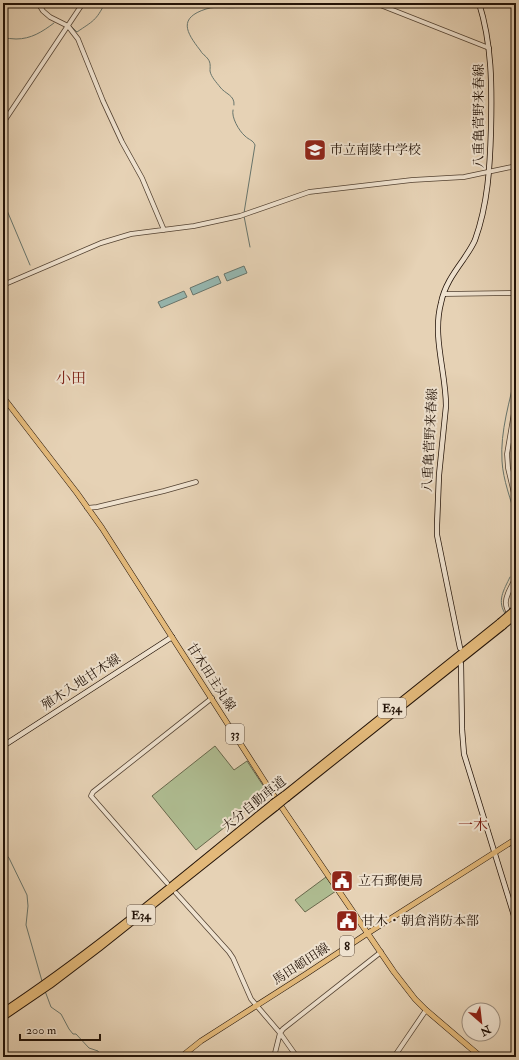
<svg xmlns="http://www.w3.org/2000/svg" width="519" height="1060" font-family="'IM FELL Double Pica','Noto Serif JP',serif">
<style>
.green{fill:#afbd92;stroke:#68684c}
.water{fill:#96b7b0;stroke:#68756c}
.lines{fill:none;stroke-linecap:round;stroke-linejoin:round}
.stream{stroke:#68756c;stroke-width:1}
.tertiary-casing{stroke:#534232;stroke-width:5.5}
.secondary-casing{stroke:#221207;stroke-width:6}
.primary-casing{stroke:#221207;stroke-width:6}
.motorway-casing{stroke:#221207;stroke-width:8}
.tertiary{stroke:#efe2cf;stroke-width:4}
.secondary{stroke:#efe2cf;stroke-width:4.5}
.primary{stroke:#e3b97a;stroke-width:5}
.motorway{stroke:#e3b97a;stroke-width:6}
.motorway-bridge-casing{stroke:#221207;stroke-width:8;stroke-linecap:butt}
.motorway-bridge{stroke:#e3b97a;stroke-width:6}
.labels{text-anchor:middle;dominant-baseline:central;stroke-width:4;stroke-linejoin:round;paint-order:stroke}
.shield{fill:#efe2cf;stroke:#605043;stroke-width:1}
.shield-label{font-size:12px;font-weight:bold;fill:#221207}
.street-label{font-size:13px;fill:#221207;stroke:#efe2cf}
.poi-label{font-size:13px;fill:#221207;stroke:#efe2cf;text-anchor:start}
.quarter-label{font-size:15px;fill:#7a1f14;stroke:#efe2cf}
</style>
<rect width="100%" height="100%" fill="#e6d2b5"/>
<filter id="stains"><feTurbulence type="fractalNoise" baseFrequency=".005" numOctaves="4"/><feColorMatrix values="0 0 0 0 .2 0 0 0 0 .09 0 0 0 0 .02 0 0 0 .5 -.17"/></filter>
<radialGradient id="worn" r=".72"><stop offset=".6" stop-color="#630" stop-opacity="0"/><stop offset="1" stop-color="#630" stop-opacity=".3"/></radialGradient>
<path class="green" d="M215,746l19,24 13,-9 21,32 -72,57 -44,-54z
M326,877l10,14 -31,21 -10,-12z"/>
<path class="water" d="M244,266l3,7 -20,8 -3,-7z
M218,276l3,7 -28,12 -3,-7z
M184,291l3,6 -26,11 -3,-6z"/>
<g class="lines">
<path class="stream" d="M71,26l6,6c16,-11 19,-11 28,-29
M3,38c4,0 9,1 13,1 15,0 26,-7 38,-16
M234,105c1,-10 -9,-11 -14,-18 -3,-4 -9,-10 -10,-16 0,-4 1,-8 -2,-12 -2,-3 -6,-5 -8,-9 -14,-18 -22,-32 6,-41 12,-4 25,1 37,-3l2,-3
M233,110c-2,7 6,21 12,26 4,4 8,4 10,9l-11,68
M3,201l27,64
M244,216l6,31
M516,372c-6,29 -16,59 -14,89 1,19 9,39 14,57
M512,574l4,-8
M506,615c-10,-14 -2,-25 4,-38
M3,851l6,7 18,37 1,11 -2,19 16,56
M45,991l6,16 10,7 8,15 4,5h3l13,14 9,3 3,6"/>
<g class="tertiary-casing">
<path id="tertiary" d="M38,3l5,8 7,6 18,9 10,13 25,62 19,41 20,36 22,52
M375,3l114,45
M3,123l80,-120
M3,285l98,-42 30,-9 63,-8 46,-10 69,-24 103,-12 52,-3 52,-11
M444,294l72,-1
M516,401l-9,53 1,14 8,34
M87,508l10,-1 67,-16 32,-9
M516,577c-11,22 -16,26 0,47
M167,883l-76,-87 2,-4 119,-94
M176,893l53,59 4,6 18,41 29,34 17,24
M274,1057l6,-24 3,-4 98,-77
M394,1057l32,-47"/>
</g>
<g class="secondary-casing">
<path id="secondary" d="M460,648l-23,-113v-10l2,-50 7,-69c0,-34 -14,-69 -5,-103 3,-16 12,-29 22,-43 4,-6 9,-13 12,-20 13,-36 15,-74 16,-111 1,-43 1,-85 -12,-126
M461,664l1,65 2,25 52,168
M3,746l169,-109"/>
</g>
<g class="primary-casing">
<path id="primary" d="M3,397l74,96 25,35 170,265 122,179 21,27 11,11 55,47
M181,1057l20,-16 105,-67 62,-41 148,-94"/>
</g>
<g class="motorway-casing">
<path id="motorway" d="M284,795l216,-173
M287,798l216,-172
M3,1012c95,-63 181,-137 270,-209
M3,1017l47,-32 50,-38 176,-140"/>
</g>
<use href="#tertiary" class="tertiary"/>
<use href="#secondary" class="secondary"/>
<use href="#primary" class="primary"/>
<use href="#motorway" class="motorway"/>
<g class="motorway-bridge-casing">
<path id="motorway-bridge" d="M500,622l14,-12
M503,626l13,-11
M273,803l11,-8
M276,807l11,-9"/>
</g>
<use href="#motorway-bridge" class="motorway-bridge"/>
</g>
<defs>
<g id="school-square" transform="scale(1.15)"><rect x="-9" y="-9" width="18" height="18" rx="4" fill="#8f2418" stroke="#efe2cf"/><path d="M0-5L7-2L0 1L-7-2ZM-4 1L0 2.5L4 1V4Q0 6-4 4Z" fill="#fff"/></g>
<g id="civic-square" transform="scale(1.15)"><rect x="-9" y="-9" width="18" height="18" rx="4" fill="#8f2418" stroke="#efe2cf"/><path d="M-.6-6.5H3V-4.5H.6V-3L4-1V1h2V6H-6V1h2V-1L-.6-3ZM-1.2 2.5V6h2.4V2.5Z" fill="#fff"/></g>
</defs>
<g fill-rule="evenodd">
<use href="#school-square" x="315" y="150"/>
<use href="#civic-square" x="342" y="881"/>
<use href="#civic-square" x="347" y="921"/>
</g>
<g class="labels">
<g class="shield">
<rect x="378" y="698" width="28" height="20" rx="3"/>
<rect x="226" y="724" width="18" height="20" rx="3"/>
<rect x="127" y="905" width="28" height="20" rx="3"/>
<rect x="340" y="936" width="14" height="20" rx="3"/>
</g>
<g class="shield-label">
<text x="392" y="708">E34</text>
<text x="235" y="734">33</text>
<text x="141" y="915">E34</text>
<text x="347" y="946">8</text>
</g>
<g class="street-label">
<text transform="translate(479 116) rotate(-90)">八重亀菅野来春線</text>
<text transform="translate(430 440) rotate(-87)">八重亀菅野来春線</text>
<text transform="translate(211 677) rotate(57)">甘木田主丸線</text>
<text transform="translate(81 682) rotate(-33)">殖木入地甘木線</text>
<text transform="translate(254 804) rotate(-39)">大分自動車道</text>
<text transform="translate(301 964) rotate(-33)">馬田頓田線</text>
</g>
<g class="poi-label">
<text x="330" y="150">市立南陵中学校</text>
<text x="358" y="881">立石郵便局</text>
<text x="362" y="921">甘木・朝倉消防本部</text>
</g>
<g class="quarter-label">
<text x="71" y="378">小田</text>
<text x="473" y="825">一木</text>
</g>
</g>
<rect width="519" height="1060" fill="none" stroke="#e6d2b5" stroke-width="16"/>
<rect x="4" y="4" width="511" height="1052" fill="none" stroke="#221207" stroke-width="2"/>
<rect x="8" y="8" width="503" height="1044" fill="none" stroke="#221207"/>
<g transform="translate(481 1022) rotate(152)"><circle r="19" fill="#efe2cf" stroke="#9d8f7f"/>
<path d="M0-3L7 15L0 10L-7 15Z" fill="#8f2418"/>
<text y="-6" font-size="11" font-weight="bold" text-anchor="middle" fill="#221207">N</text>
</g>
<path d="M20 1034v6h80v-6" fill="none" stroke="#221207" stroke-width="2"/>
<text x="26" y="1034" font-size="12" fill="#221207" stroke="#efe2cf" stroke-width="3" paint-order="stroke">200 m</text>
<rect width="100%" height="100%" filter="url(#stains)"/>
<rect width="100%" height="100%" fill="url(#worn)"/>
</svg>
